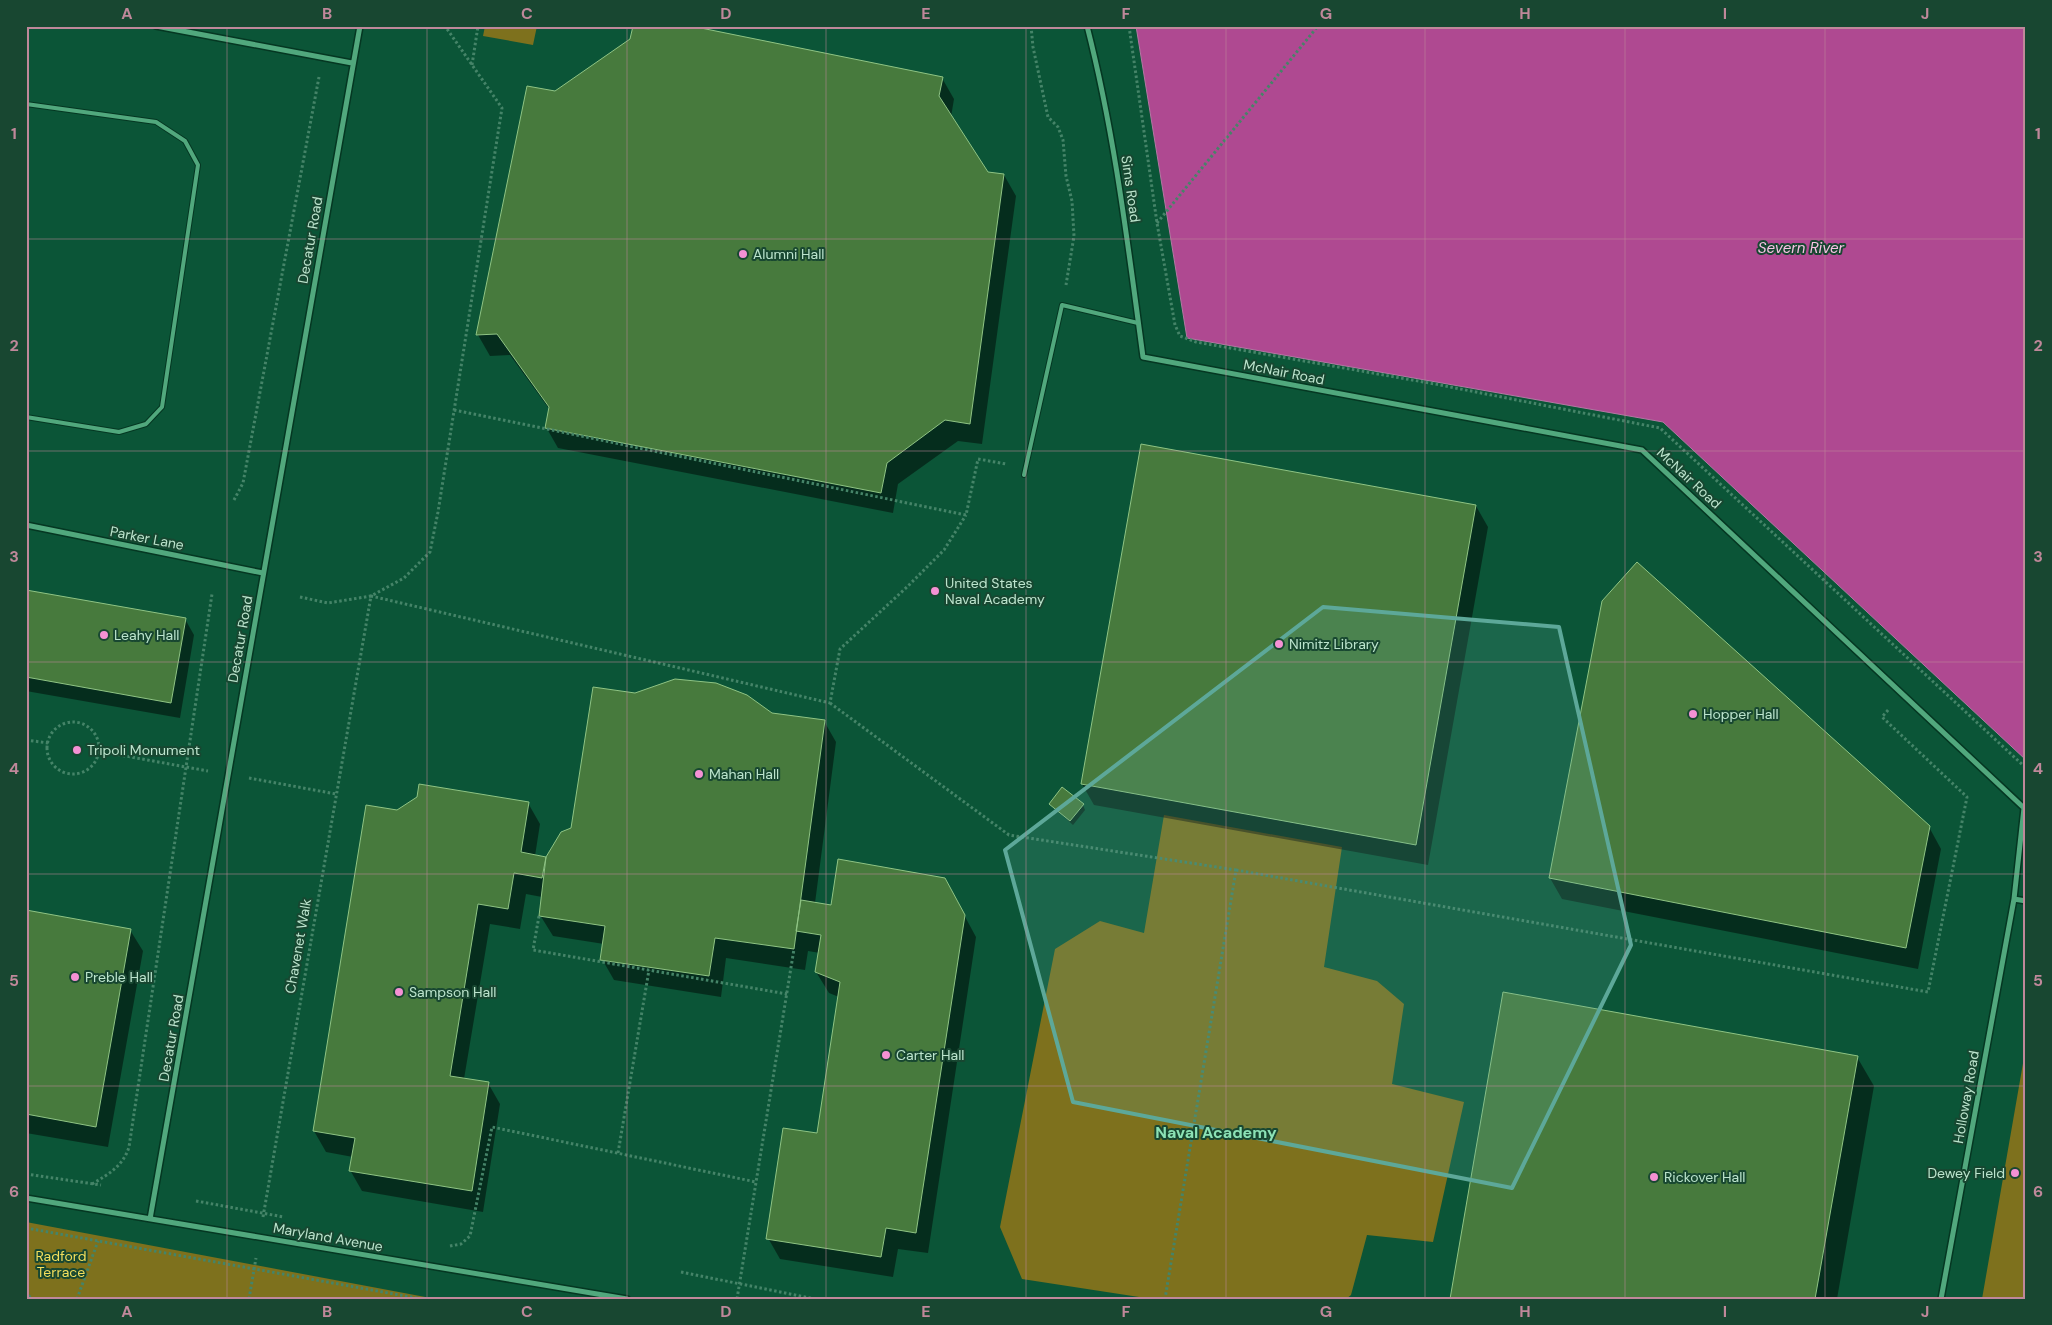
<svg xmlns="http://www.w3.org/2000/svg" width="2052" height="1325" font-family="'DM Sans',sans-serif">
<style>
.green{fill:#7e711d}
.water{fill:#af4991;stroke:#b378a3}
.shadow{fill:#0007}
.building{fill:#477a3d;stroke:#8fc484}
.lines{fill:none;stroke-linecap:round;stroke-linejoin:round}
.service-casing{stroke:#053722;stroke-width:6}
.minor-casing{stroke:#053722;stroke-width:8}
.path{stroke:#458468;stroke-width:3;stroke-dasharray:2.5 2.5;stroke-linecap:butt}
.service{stroke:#51a87d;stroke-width:4}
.minor{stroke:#51a87d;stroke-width:5}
.marked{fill:#5da899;fill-opacity:0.2;stroke:#5da899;stroke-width:4;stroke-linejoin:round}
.grid{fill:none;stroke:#bf889a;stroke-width:1;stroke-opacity:0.55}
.poi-dot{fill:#f491d4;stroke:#184731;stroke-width:2}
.labels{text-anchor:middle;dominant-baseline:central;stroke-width:4;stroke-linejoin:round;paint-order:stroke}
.street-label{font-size:14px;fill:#bce4cd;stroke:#184731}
.poi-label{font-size:14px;fill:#bce4cd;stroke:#184731;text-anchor:start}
.park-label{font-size:14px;fill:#f3de5c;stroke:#184731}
.water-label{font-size:15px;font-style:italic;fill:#f8c3e5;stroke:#184731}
.quarter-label{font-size:16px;font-weight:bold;fill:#8ce2b5;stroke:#184731}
.neatline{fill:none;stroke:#bf889a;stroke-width:2}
.grid-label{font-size:16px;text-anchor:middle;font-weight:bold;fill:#bf889a}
</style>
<rect width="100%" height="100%" fill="#0b5537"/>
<path class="green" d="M485,26h52l-4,19 -50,-9z
M1164,815l178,32 -18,120 53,14 27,23 -12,80 72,18 -31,140 -66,-7 -16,60 -5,4h-194l-130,-20 -22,-52 55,-278 45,-28 44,12z
M2026,1046v253h-44z
M26,1222l410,77h-410z"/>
<path class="water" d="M1136,26h890v734l-363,-338 -476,-84z"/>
<path class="shadow" d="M942,78l12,21 -3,18 36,56 17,2 12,21 -34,248 -24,-3 -60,43 -5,29 -335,-65 -12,-21 4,-17 -40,-55 -20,1 -12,-21 50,-248 27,6z
M1476,506l12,21 -60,338 -334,-60 -12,-21z
M26,591l159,28 9,16 -14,83 -154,-27z
M771,714l53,7 12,21 -21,161 17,3 124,-6 20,37 -48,316 -30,-4 -5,28 -113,-18 -12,-21 50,-103 21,-138 -10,-4 -13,-21 4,-19 -12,-2 -3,19 -79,-12 -5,39 -107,-17 -12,-21 2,-15 -51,-8 -13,-21 2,-18 -16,-3 -6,35 -30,-5 -26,155 24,4 12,21 -17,108 -121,-21 -12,-21 3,-13 -27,-5 -12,-21 83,-320 131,-8 12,21 -5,32 12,2 25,-29z
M1050,804l33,1 2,5 -12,15z
M1929,827l12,22 -23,120 -356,-70 -12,-21z
M26,912l104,18 13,21 -35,196 -82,-14z
M1857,1057l17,29 -37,213h-386z"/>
<path class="building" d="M633,26h58l252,51 -4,19 49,76 16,2 -34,250 -25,-4 -58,43 -6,30 -336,-65 4,-21 -52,-73 -21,1 51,-249 28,5 75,-52z
M1141,444l335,61 -60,340 -335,-61z
M1637,562l293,264 -24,122 -357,-70 53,-277z
M26,590l160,28 -15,85 -145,-26z
M675,679l41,4 31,12 25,18 53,7 -31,229 -79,-11 -6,38 -109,-16 5,-34 -66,-10 7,-59 15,-25 10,-4 22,-141 42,6z
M419,784l110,18 -8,50 25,5 -4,21 -28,-5 -6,36 -30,-5 -28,172 39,6 -17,109 -123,-20 6,-33 -42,-7 53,-326 31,5 20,-13z
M1062,787l22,17 -14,17 -21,-17z
M838,859l107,19 20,37 -49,318 -30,-5 -5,29 -115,-18 17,-111 34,5 23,-151 -25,-10 6,-37 -25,-4 5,-31 30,5z
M26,910l105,19 -35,198 -70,-13z
M1503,992l355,64 -43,243h-365z"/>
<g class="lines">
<g class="service-casing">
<path id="service" d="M26,104l130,18 29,19 13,24 -36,242 -16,17 -27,8 -93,-15
M1024,475l38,-170 76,18"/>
</g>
<g class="minor-casing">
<path id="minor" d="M156,26l196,37
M1087,26c28,109 41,220 56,331l499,93 382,358 -10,91 -73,400
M26,525l237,48
M2014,899l12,2
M26,1198l601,101
M150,1219l210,-1193"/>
</g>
<path class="path" d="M1031,26l2,21 15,70 10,10 5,13 3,36 6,25 2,35 -8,49
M1129,26l28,197 18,102 5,11 16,6 239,42 225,44 366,340
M472,65l6,-39
M1157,223l161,-197
M454,410l512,105 12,-56 28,5
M234,500l9,-17 76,-406
M300,597l28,6 43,-7 33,-18 26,-26 8,-40 64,-404 -57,-82
M830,703l179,132 227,35 -71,429
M47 748a26 26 0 1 1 52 0a26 26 0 1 1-52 0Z
M26,740l22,3
M98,751l110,20
M249,778l87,16
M1236,870l692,122 39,-195 -85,-80 7,-8
M539,916l-6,34 254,44
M618,1153l31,-183
M26,1174l75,11
M92,1184c17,-10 31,-18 37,-37l83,-553
M196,1201l88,16
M263,1217l108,-621 459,107 10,-54 67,-62 37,-37 22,-35
M26,1228l396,71
M450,1246l11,-2 9,-8 22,-109 264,55
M681,1272l134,27
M26,1291l5,8
M77,1299l21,-58
M249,1299l7,-41
M737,1299l57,-350"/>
<use href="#service" class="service"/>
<use href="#minor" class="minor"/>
</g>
<path class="marked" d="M1323,607l236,20 72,318 -119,243 -439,-86 -68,-252z"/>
<path class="grid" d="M227,26v1273M427,26v1273M627,26v1273M826,26v1273M1026,26v1273M1226,26v1273M1425,26v1273M1625,26v1273M1825,26v1273M26,239h2000M26,451h2000M26,662h2000M26,874h2000M26,1086h2000"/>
<g class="poi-dot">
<circle cx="743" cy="254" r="5"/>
<circle cx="935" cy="591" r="5"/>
<circle cx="104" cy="635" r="5"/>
<circle cx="1279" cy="644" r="5"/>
<circle cx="1693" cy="714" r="5"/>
<circle cx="77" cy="750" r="5"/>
<circle cx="699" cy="774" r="5"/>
<circle cx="75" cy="977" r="5"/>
<circle cx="399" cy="992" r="5"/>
<circle cx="886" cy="1055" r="5"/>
<circle cx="2015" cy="1173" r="5"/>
<circle cx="1654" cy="1177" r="5"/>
</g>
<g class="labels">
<g class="street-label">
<text transform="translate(1131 189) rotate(82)">Sims Road</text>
<text transform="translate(310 240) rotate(-80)">Decatur Road</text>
<text transform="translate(1284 372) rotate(11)">McNair Road</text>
<text transform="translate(1689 478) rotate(43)">McNair Road</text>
<text transform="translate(147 538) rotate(11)">Parker Lane</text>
<text transform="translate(240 639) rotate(-80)">Decatur Road</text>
<text transform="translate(298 946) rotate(-80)">Chavenet Walk</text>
<text transform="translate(171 1038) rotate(-80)">Decatur Road</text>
<text transform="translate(1966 1097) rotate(-80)">Holloway Road</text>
<text transform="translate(328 1237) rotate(10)">Maryland Avenue</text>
</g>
<g class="poi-label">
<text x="753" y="254">Alumni Hall</text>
<text x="945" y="583">United States<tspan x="945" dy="16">Naval Academy</tspan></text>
<text x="114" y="635">Leahy Hall</text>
<text x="1289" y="644">Nimitz Library</text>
<text x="1703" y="714">Hopper Hall</text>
<text x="87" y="750">Tripoli Monument</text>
<text x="709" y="774">Mahan Hall</text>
<text x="85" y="977">Preble Hall</text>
<text x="409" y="992">Sampson Hall</text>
<text x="896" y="1055">Carter Hall</text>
<text x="2005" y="1173" text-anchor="end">Dewey Field</text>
<text x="1664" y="1177">Rickover Hall</text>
</g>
<g class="park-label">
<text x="61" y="1256">Radford<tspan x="61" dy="16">Terrace</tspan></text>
</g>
<g class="water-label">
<text x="1801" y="248">Severn River</text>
</g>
<g class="quarter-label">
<text x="1216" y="1132">Naval Academy</text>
</g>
</g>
<rect width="2052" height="1325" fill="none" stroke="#184731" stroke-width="55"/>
<rect x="28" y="28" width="1996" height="1270" class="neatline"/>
<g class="grid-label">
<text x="127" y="19">A</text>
<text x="327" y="19">B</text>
<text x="527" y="19">C</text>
<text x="726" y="19">D</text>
<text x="926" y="19">E</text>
<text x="1126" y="19">F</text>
<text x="1326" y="19">G</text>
<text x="1525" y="19">H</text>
<text x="1725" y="19">I</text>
<text x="1925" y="19">J</text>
<text x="14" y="139">1</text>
<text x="2038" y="139">1</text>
<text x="14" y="351">2</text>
<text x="2038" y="351">2</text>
<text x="14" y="562">3</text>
<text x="2038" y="562">3</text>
<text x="14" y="774">4</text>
<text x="2038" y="774">4</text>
<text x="14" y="986">5</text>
<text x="2038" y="986">5</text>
<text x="14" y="1197">6</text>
<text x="2038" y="1197">6</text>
<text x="127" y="1317">A</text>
<text x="327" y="1317">B</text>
<text x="527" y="1317">C</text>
<text x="726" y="1317">D</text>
<text x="926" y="1317">E</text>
<text x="1126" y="1317">F</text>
<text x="1326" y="1317">G</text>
<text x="1525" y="1317">H</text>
<text x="1725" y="1317">I</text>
<text x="1925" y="1317">J</text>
</g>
</svg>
